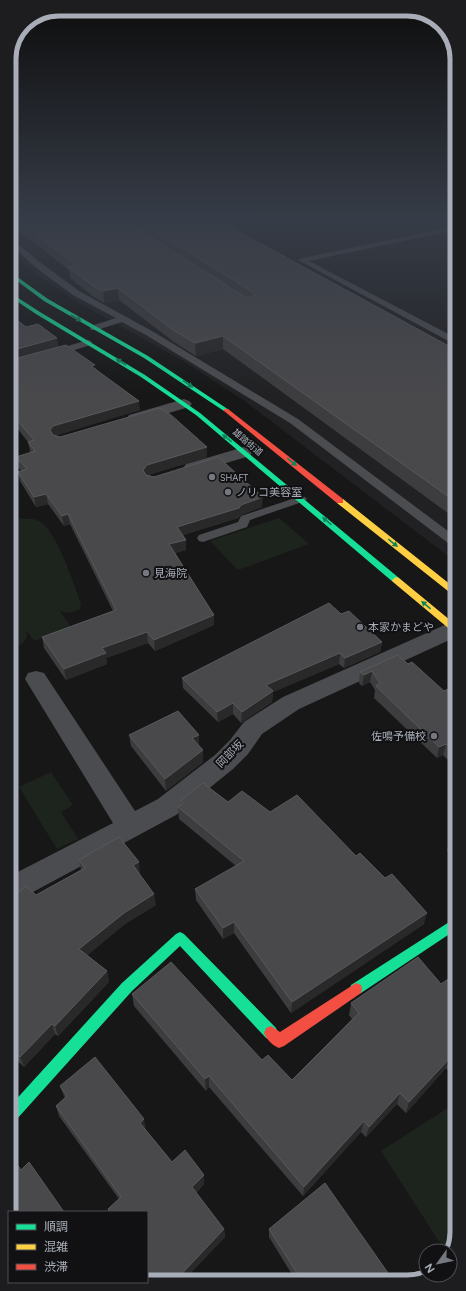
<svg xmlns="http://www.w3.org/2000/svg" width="466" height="1291" font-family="Figtree,'Noto Sans JP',sans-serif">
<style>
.built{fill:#212123}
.green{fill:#1d241e}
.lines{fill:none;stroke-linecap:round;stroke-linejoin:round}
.lane{fill:#4b4c50;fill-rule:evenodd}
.street{fill:#4b4c50;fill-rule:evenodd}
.fast{fill:#16e098;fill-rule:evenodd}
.slow{fill:#ffcf43;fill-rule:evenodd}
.jam{fill:#f24e42;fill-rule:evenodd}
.wall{fill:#3d3d3f}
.shaded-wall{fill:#29292a}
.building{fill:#49494c;stroke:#58595d}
.oneway{fill:#14835c}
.poi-dot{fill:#757880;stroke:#111113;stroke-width:1.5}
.labels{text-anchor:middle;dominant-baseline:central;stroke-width:4;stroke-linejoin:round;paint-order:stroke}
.far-street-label{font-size:9px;fill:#a8adb8;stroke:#111113}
.far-poi-label{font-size:9px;fill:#a8adb8;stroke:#111113;text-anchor:start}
.poi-label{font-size:11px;fill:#a8adb8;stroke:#111113;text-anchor:start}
.street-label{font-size:11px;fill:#a8adb8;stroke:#111113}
.rim{fill:none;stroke:#a8adb8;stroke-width:5}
</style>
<rect width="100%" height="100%" fill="#171717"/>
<path class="built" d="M9,216h446l1,346 -213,-162 -58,-38 -108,-60 -41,-28 -27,-24z"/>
<path class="green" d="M10,514c9,8 19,2 29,7 17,8 35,64 42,82l-1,6c-8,4 -13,5 -21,1l12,17 -37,14 -8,-11 1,7 -5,7 -12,6z
M279,518l30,26 -71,26 -28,-29z
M51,772l22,33 -12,7 17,27 -21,10 -38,-62z
M457,1102v130l-7,20v-1h-5l-64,-100z"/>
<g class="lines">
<path class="lane" d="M455,226v4l-146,31 147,77v7l-158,-85 4,-2z
M9,237l32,26 38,28 73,40 146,88 158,118v10l-4,-1 -162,-123 -144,-88 -24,-13 -25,8h-6l-1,-2 1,-2 25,-8 -43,-23 -38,-28 -26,-24z
M88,340l3,1 1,2 -1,2 -37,11 -4,-3 1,-2z
M301,496l4,1 2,2 -2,2 -55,19 -3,7 -44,15 -4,-1 -2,-3 2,-3 39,-13 3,-6z"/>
<path class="street" d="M184,399l5,2 3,3 -3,3 -54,16 -6,-2 -2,-3 2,-3z
M244,447l6,1 2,4 -2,4 -58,17 -6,-1 -3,-4 3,-4z
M456,622v15l-157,72 -37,25 -14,20 -15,15 -57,46 -156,84 -10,3v-26l103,-53 -88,-144 3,-6 8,-2 8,2 91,138 23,-12 57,-44 15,-15 14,-18 39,-25 164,-73z"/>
<path class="fast" d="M9,271l39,28 100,57 81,54 -5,1 -80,-53 -100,-57 -35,-26z
M9,292l31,20 105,63 55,38 199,165 1,2 -1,2h-6l-197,-167 -55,-38 -105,-63 -27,-18z
M457,917v12l-96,64 -5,2 -5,-2 -1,-4 1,-4z
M180,932l4,2 92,94 2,5 -2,5 -5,2 -5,-2 -86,-92 -48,45 -116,129 -5,2v-17l111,-122 54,-49z"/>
<path class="slow" d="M337,499h6l113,90v7l-3,-1 -116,-92z
M396,577l3,1 57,47v8l-3,-1 -60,-50 -1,-2z"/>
<path class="jam" d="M224,409h4l115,90v4h-6l-113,-92z
M356,983l5,2 1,4 -1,4 -77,53 -5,2c-7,-3 -12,-8 -15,-15l2,-5 5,-2 9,6z"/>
</g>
<path class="wall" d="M9,216h283l-57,10 3,2v3l218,119v169l-233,-170 -27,7 -22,-14 -55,-42 -15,3 -10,-6 -24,-19 -1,-8 -60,-47z
M9,314l17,13 69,41 45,42 -85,25 5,2 147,10v10l-59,18h-1l115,32 -21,8 -3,3 -55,17 3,5v10l-11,3 39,62v10l-59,26 -7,-8 -42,15 1,6 -41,16 -22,-32 -2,-11 71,-26 -43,-87 -6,2 -16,-22 -12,3 -16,-26 -2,-9 3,-1 -3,-4 -2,-10 15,-4 -1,-2 -2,-9 -18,-23z
M341,614l41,28 -2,10 -36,16 -5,-4 -66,28 -1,10 -31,21 -8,-9 -15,8 -35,-34 -1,-10z
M408,664l36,27 12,2v75l-13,-13 -6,3 -63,-60 1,-8 -5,-8 -8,4 -3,-3 1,-11z
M129,735h70v11l4,4v12l-37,29 -35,-45z
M181,800l47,2 42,10 86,44 68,68 -133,89 -57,-80 -11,6 -27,-39 -1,-11 41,-23 -57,-47 -1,-12 3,-2z
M456,836v26l-9,-11 3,-12z
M79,860l61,13 -1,1 17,31 -31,19 -38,31 20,16 2,11 -51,54 -3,-2 -31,33 -13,-12 -1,-156 26,-4 45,-25z
M457,973v108l-11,-13 -40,45 -9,-9 -31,33 -5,-5 -58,64 -94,-109 -3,4 -72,-85 -2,-12 130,66 30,20 60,-61 -3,-4 2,-12 90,-19z
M60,1086l86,43h-1l27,33 32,22 -8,9 28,36 1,8 -42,44h-36v-69h-38l-1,-3 11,-10 -60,-83 -3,-10 9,-8 -1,-2z
M269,1229l124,51 -97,1 -27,-44z"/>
<path class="shaded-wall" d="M237,216h55l-71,13v-10z
M118,288l1,12 -15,3 -1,-12z
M223,336v13l-27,7 -1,-13z
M57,338l2,9 -49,15v-11z
M139,401l1,9 -85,26 -3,3 -2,-9 3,-4z
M207,447v10l-59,18 -4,5 -1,-10 4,-5z
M46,494l2,10 -12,3 -2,-10z
M263,497l-1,10 -21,8 -3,3 -60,19 -1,-10z
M68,514l2,10 -6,2 -2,-10z
M186,540v10l-17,4v-10z
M214,615v10l-59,26 -1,-11z
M147,632l1,11 -42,15 1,6 -41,16 -2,-11 38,-21z
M382,642l-2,10 -36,16 1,-10z
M340,653l-1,11 -66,28 -1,10 -31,21 1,-11 24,-27z
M372,671l-2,11 -8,4 2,-11z
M233,703v11l-15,8 -1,-10z
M199,735v12l-7,-9z
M446,744l-3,11 -6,3 2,-11z
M203,750v12l-37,29 -1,-12z
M139,862l1,11 -6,3 -1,-11z
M154,894l2,11 -31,19 -43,36 -3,-11 45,-36z
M427,913l-3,11 -133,89 1,-11z
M234,922v11l-11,6v-11z
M107,971l2,11 -51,54 -3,-10z
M52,1024l3,10 -31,33 -4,-10z
M451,1057l-5,11 -40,45 3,-11z
M209,1076v11l-3,4 -1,-12z
M400,1093l-3,11 -31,33 3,-10z
M144,1119l2,10 -4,3 -2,-9z
M364,1121l-3,11 -58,64 1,-9z
M204,1175v9l-12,12v-9z
M224,1229l1,8 -42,44h-8z"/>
<path class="building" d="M12,216h106l127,81h5l5,-2 -1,-2 -123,-77h106l-16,3 17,9 -4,1 222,121v152l-233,-166 -28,7 -22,-13 -55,-42 -15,3 -10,-5 -25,-19 8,-2z
M9,314l17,13 12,-3 19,14 -47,13z
M66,345l29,20 -4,1 48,35 -86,25 -3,4 3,5 7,2 100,-29 11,7 36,32 -60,18 -4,5 3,5 8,2 64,-20 45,40 -22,8 -2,3 -62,19 9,13 -17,4 45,71 -60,25 -7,-8 -45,16 4,5 -42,16 -22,-32 74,-27 -48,-96 -6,2 -16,-22 -12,3 -16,-25 9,-3 -11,-12 19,-6 -7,-9 6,-2 -24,-28v-52z
M329,603l12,11 8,-3 33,31 -37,16 -5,-5 -74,32 7,6 -31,21 -9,-9 -16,9 -35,-34z
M398,655l10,9 4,-2 32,29 6,-3 6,5v60l-10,-9 -7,3 -63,-61 4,-3 -8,-12 -8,4 -4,-3z
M178,711l21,24 -7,3 11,12 -38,29 -36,-44z
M203,783l25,19 14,-11 28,21 27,-17 59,61 4,-3 25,25 7,-4 35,39 -135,89 -58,-80 -11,6 -28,-39 49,-28 -66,-54 5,-4 -2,-3z
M456,836v11l-6,-8z
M119,837l20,25 -6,3 21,29 -30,19 -45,36 28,22 -52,55 -3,-2 -32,33 -10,-9v-149l16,-13 10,9 49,-27 -6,-8z
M418,957l23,27 16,-11v91l-6,-7 -42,45 -9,-9 -31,34 -5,-6 -60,66 -95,-111 -4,3 -73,-85 39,-32 91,98 6,-5 24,25 67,-67 -8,-10z
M95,1057l49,62 -4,4 32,39 13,-12 19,25 -12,12 32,42 -49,52h-26l-2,-3v-66h-37l-2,-3 13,-12 -65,-91 11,-10 -7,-10z
M12,1157l9,13 8,-8 35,50h-53v-54z
M325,1183l68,97 -91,1 -33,-52z"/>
<defs><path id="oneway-solid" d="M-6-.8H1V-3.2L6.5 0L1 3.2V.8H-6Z"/></defs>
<g class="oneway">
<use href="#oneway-solid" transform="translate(76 318) rotate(30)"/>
<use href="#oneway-solid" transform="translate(121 362) rotate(-149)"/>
<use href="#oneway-solid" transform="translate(188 384) rotate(34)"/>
<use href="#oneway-solid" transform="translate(227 438) rotate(-141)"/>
<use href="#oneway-solid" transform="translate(292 462) rotate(39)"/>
<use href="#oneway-solid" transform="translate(327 521) rotate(-140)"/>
<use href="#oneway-solid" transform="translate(393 543) rotate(39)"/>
<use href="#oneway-solid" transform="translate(426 605) rotate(-140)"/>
</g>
<linearGradient id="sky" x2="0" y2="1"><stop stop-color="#0d0d0d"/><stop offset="0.55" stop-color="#363c47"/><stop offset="1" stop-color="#363c47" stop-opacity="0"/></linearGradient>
<rect width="466" height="396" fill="url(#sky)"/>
<g class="poi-dot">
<circle cx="212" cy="477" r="4"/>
<circle cx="228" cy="492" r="4"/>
<circle cx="146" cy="573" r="4"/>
<circle cx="360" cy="627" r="4"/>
<circle cx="434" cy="736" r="4"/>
</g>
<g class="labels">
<g class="far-street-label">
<text transform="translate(248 442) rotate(40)">雄踏街道</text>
</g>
<g class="far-poi-label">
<text x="220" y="477">SHAFT</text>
</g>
<g class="poi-label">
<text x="236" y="492">ノリコ美容室</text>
<text x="154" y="573">見海院</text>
<text x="368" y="627">本家かまどや</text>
<text x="426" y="736" text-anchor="end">佐鳴予備校</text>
</g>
<g class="street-label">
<text transform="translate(230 754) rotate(-45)">岡部坂</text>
</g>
</g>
<path d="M0 0H466V1291H0ZM59 16H407A43 43 0 0 1 450 59V1232A43 43 0 0 1 407 1275H59A43 43 0 0 1 16 1232V59A43 43 0 0 1 59 16Z" fill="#1d1d20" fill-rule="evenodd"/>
<path class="rim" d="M59 16H407A43 43 0 0 1 450 59V1232A43 43 0 0 1 407 1275H59A43 43 0 0 1 16 1232V59A43 43 0 0 1 59 16Z"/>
<rect x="8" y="1211" width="140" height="72" fill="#111113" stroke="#4d4f55"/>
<rect x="16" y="1224" width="20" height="6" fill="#16e098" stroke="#4d4f55"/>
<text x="44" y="1231" font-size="12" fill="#a8adb8">順調</text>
<rect x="16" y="1244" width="20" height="6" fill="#ffcf43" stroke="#4d4f55"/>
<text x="44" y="1251" font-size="12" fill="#a8adb8">混雑</text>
<rect x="16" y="1264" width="20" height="6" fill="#f24e42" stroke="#4d4f55"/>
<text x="44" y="1271" font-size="12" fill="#a8adb8">渋滞</text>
<g transform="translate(438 1263) rotate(237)"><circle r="19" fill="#111113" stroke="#4d4f55"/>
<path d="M0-3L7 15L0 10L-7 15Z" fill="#757880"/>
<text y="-6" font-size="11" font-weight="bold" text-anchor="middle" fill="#a8adb8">N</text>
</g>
</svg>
